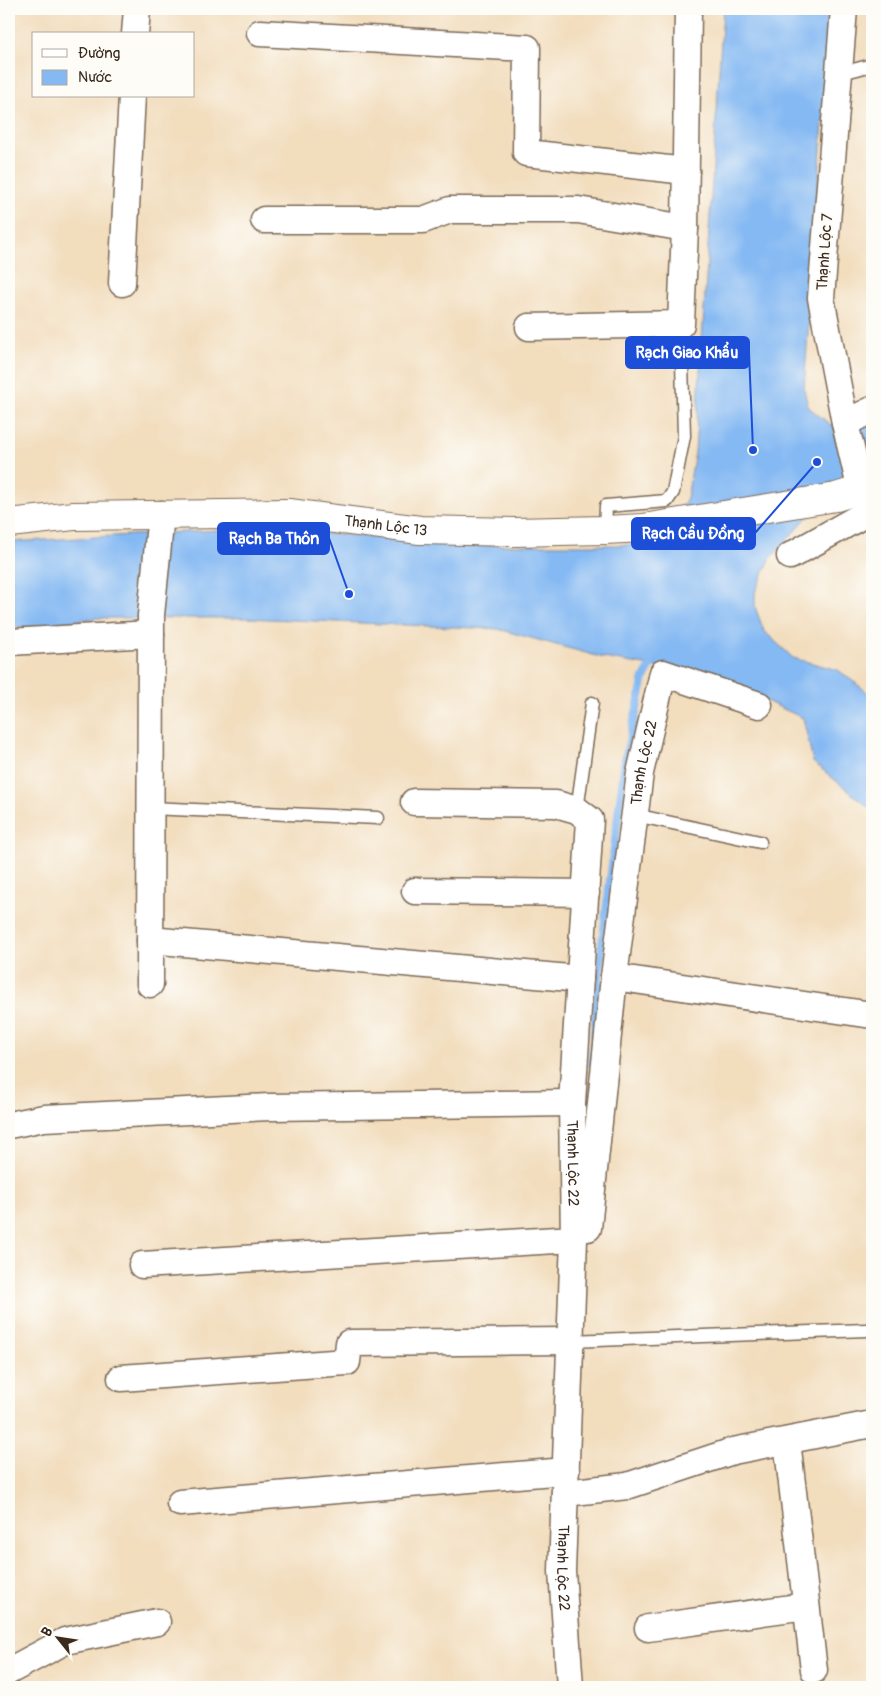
<svg xmlns="http://www.w3.org/2000/svg" width="881" height="1696" font-family="Pangolin,sans-serif">
<style>
.water{fill:#85b9f3;stroke:#607288}
.lines{fill:none;stroke-linecap:round;stroke-linejoin:round}
.stream{stroke:#85b9f3;stroke-width:8}
.service-casing{stroke:#7b6956;stroke-width:15}
.minor-casing{stroke:#7b6956;stroke-width:29}
.tertiary-casing{stroke:#7b6956;stroke-width:30}
.service{stroke:#fff;stroke-width:12}
.minor{stroke:#fff;stroke-width:26}
.tertiary{stroke:#fff;stroke-width:28}
.labels{text-anchor:middle;dominant-baseline:central;stroke-width:5;stroke-linejoin:round;paint-order:stroke}
.street-label{font-size:15px;fill:#3b2a1e;stroke:#fdfcf7}
.leader{fill:none;stroke:#1d4ed8;stroke-width:2}
.callout-dot{fill:#1d4ed8;stroke:#fdfcf7;stroke-width:2}
.callout{fill:#1d4ed8;stroke:#1d4ed8;stroke-width:2}
.callout-label{font-size:16px;text-anchor:middle;font-weight:bold;fill:#fff}
</style>
<rect width="100%" height="100%" fill="#fdfcf7"/>
<filter id="ink" filterUnits="userSpaceOnUse"><feTurbulence type="fractalNoise" baseFrequency=".02" numOctaves="2"/><feDisplacementMap in="SourceGraphic" scale="10" xChannelSelector="R" yChannelSelector="G"/><feConvolveMatrix kernelMatrix="1 2 1 2 8 2 1 2 1" color-interpolation-filters="sRGB"/></filter>
<filter id="wash" filterUnits="userSpaceOnUse"><feTurbulence type="fractalNoise" baseFrequency=".0096" numOctaves="4" result="noise"/><feDisplacementMap in="SourceGraphic" scale="20" xChannelSelector="R" yChannelSelector="G"/><feGaussianBlur stdDeviation="1.12" result="paint"/><feColorMatrix in="noise" values="0 0 0 0 0 0 0 0 0 0 0 0 0 0 0 0 0 1.4 0 .05"/><feComposite in="paint" operator="in"/></filter>
<g filter="url(#wash)">
<rect width="100%" height="100%" fill="#f2ddbd"/>
<path class="water" d="M723,9h108l-27,380 4,18 35,27 4,32 -5,12 -72,81 -15,33v15l9,24 29,27 45,12 28,21 6,6v113l-59,-48 -10,-44 -89,-41 -110,-19 -106,-29 -253,-11h-149l-68,10 -19,-1v-85l245,-14 221,17h170l23,-12 19,-35 8,-46z
M872,420v50l-6,3 -11,-45z"/>
<g class="lines">
<path class="stream" d="M592,1064l9,-111 24,-193 19,-82 12,-21"/>
</g>
</g>
<g filter="url(#ink)">
<g class="lines">
<g class="service-casing">
<path id="service" d="M838,74l34,-9
M605,530l1,-24 61,-5 6,-9 11,-56 -3,-112
M150,808l228,10
M577,810l15,-107
M635,815l125,27
M570,1341l297,-11"/>
</g>
<g class="minor-casing">
<g id="minor">
<path d="M844,9l-23,289 24,125 16,68"/>
<path d="M260,33l267,15 -1,105 160,18"/>
<path d="M135,34l2,-25"/>
<path d="M264,220h159l27,-10h128l107,18"/>
<path d="M122,283l10,-187"/>
<path d="M529,327l152,-3 4,-96 3,-219"/>
<path d="M845,423l27,-13"/>
<path d="M790,556l82,-46"/>
<path d="M9,642l142,-8"/>
<path id="s1" d="M414,802l142,2 21,6 13,10 -18,283 2,136 -12,332 8,116"/>
<path d="M415,891l171,2"/>
<path d="M150,940l430,39"/>
<path d="M614,977l258,38"/>
<path d="M150,984l1,-369 10,-101"/>
<path d="M9,1125l35,-7 226,-11 302,-4"/>
<path id="s2" d="M588,1228l26,-251 26,-204 23,-100 96,32"/>
<path d="M142,1265l432,-26"/>
<path d="M121,1378l226,-16 2,-19 221,-2"/>
<path d="M787,1441l27,229"/>
<path d="M565,1493l62,-7 106,-35 139,-27"/>
<path d="M180,1503l386,-32"/>
<path d="M648,1628l158,-22"/>
<path d="M9,1671l56,-30 92,-19"/>
</g>
</g>
<g class="tertiary-casing">
<g id="tertiary">
<path id="s3" d="M9,523l65,-7 215,-3 131,17 94,2 91,-2 38,-2 193,-31 36,-11"/>
</g>
</g>
<use href="#service" class="service"/>
<use href="#minor" class="minor"/>
<use href="#tertiary" class="tertiary"/>
</g>
</g>
<g class="labels">
<g class="street-label">
<text transform="translate(825 252) rotate(-86)">Thạnh Lộc 7</text>
<text stroke="none"><textPath href="#s3" startOffset="378">Thạnh Lộc 13</textPath></text>
<text stroke="none"><textPath href="#s2" startOffset="469">Thạnh Lộc 22</textPath></text>
<text stroke="none"><textPath href="#s1" startOffset="524">Thạnh Lộc 22</textPath></text>
<text stroke="none"><textPath href="#s1" startOffset="929">Thạnh Lộc 22</textPath></text>
</g>
</g>
<path class="leader" d="M753 450L749 352M817 462L755 533M349 594L329 538"/>
<g class="callout-dot">
<circle cx="753" cy="450" r="5"/>
<circle cx="817" cy="462" r="5"/>
<circle cx="349" cy="594" r="5"/>
</g>
<g class="callout">
<rect x="626" y="337" width="123" height="31" rx="5"/>
<rect x="632" y="518" width="123" height="31" rx="5"/>
<rect x="218" y="523" width="111" height="31" rx="5"/>
</g>
<g class="callout-label">
<text x="687" y="358">Rạch Giao Khẩu</text>
<text x="693" y="539">Rạch Cầu Đồng</text>
<text x="274" y="544">Rạch Ba Thôn</text>
</g>
<rect width="881" height="1696" fill="none" stroke="#fdfcf7" stroke-width="30"/>
<rect x="32" y="32" width="162" height="65" fill="#fdfcf7" stroke="#afa8a0"/>
<rect x="42" y="49" width="25" height="8" fill="#ffffff" stroke="#afa8a0"/>
<text x="78" y="58" font-size="15" fill="#3b2a1e">Đường</text>
<rect x="42" y="70" width="25" height="15" fill="#85b9f3" stroke="#afa8a0"/>
<text x="78" y="82" font-size="15" fill="#3b2a1e">Nước</text>
<g transform="translate(58 1638) rotate(300)" stroke="#fdfcf7" stroke-width="4" paint-order="stroke">
<path d="M0-4L9 19L0 12L-9 19Z" fill="#3b2a1e"/>
<text y="-8" font-size="14" font-weight="bold" text-anchor="middle" fill="#3b2a1e">B</text>
</g>
</svg>
